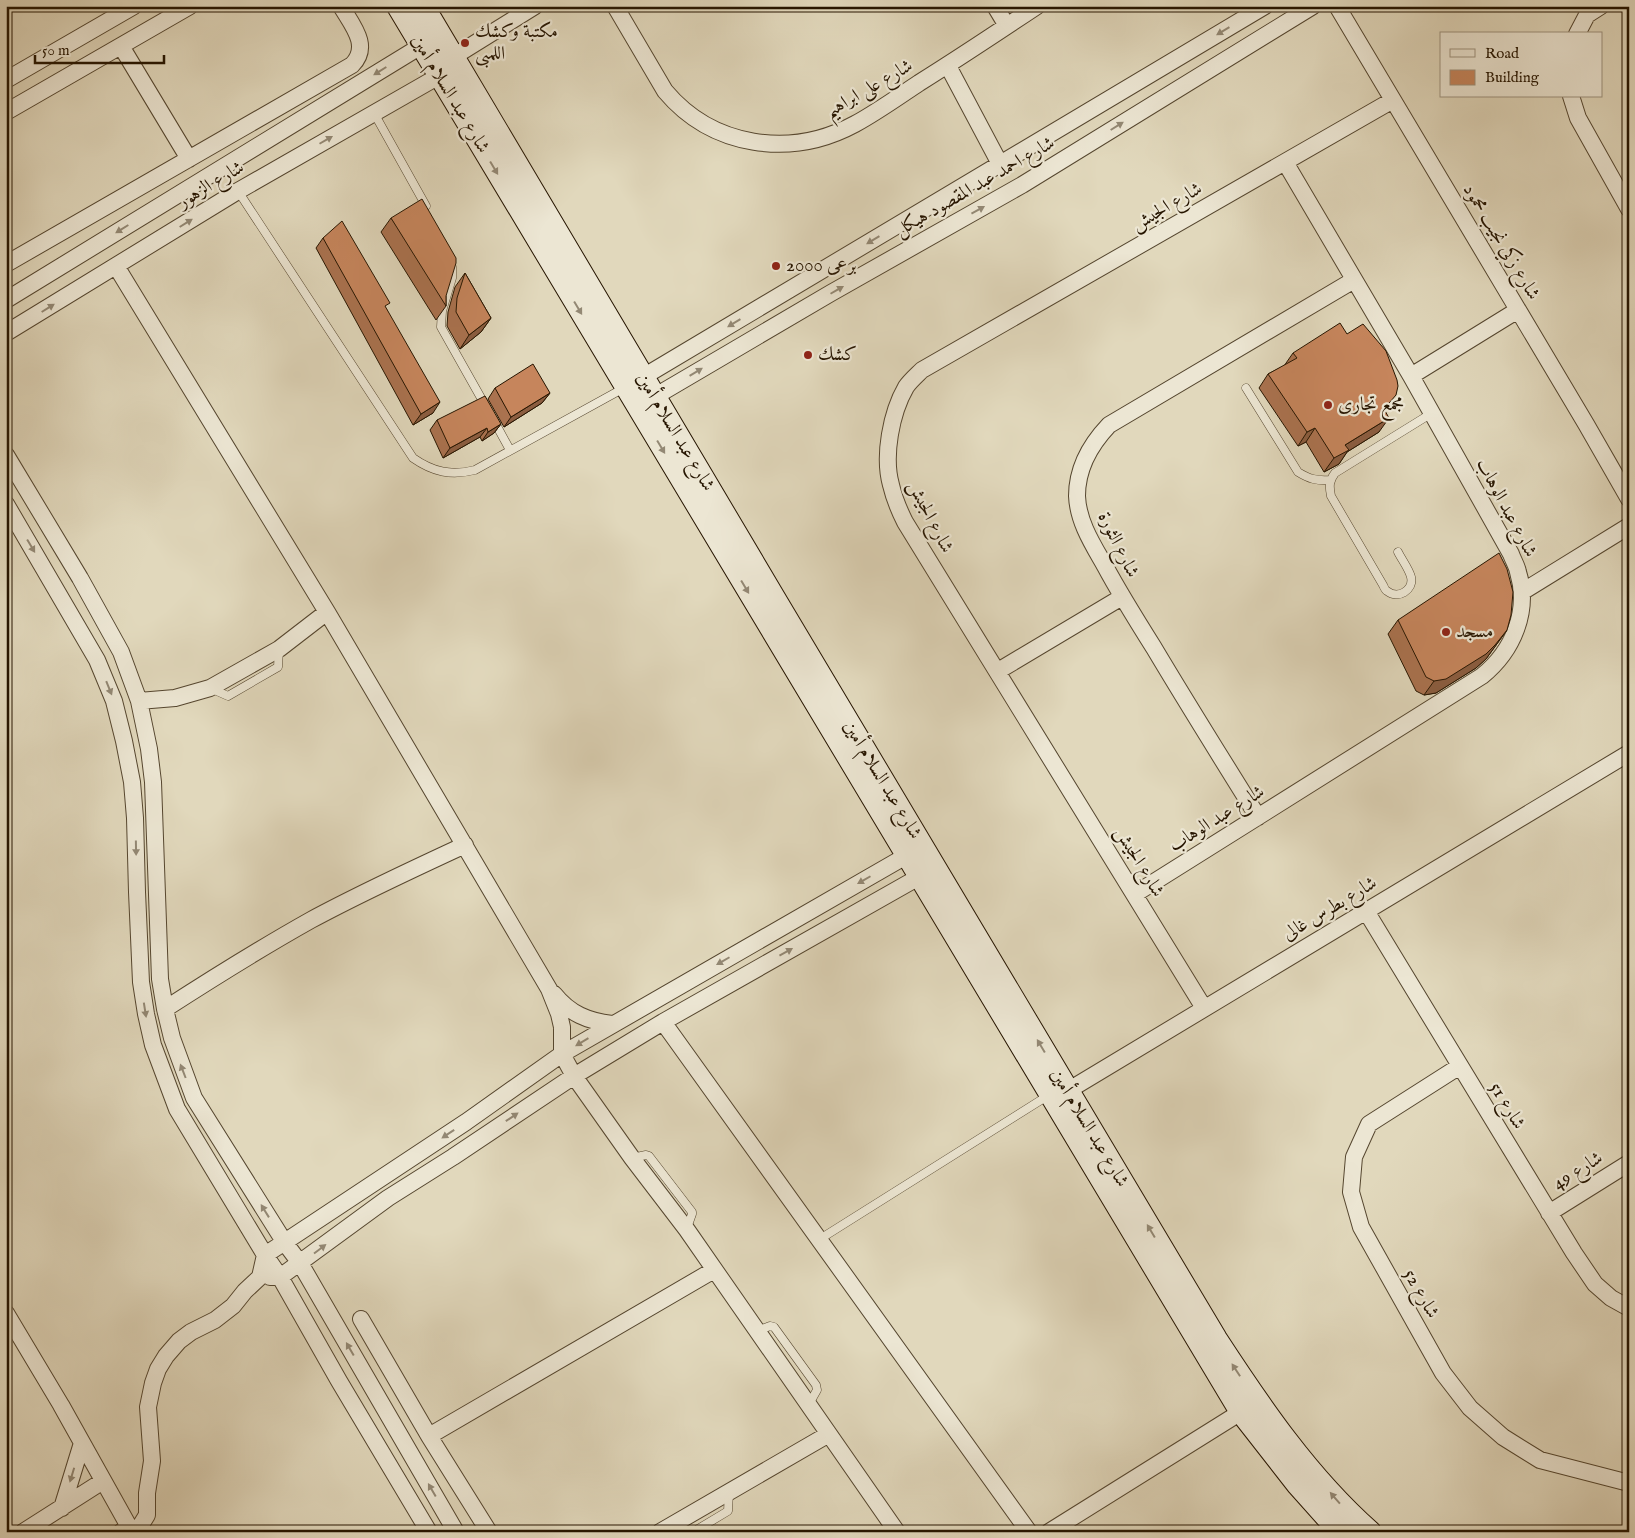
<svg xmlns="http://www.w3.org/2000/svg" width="1635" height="1538" font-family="'IM FELL English',Amiri,serif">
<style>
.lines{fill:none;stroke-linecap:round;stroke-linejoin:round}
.lane-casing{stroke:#55462f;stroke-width:9}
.street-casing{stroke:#55462f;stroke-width:18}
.secondary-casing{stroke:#261500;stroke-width:24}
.lane{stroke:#ece6d3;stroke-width:8}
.street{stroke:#ece6d3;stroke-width:16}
.secondary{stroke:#ece6d3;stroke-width:22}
.wall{fill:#aa724f;stroke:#261500}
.shaded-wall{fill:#8b5d40;stroke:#261500}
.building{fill:#c6855c;stroke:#261500}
.oneway{fill:#938874}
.poi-dot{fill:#8f2418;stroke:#ece6d3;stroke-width:2}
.labels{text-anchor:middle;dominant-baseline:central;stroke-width:4.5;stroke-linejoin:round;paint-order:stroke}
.poi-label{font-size:19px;fill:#261500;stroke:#ece6d3;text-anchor:start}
.street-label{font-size:19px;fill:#261500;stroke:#ece6d3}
</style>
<rect width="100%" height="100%" fill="#e1d8bc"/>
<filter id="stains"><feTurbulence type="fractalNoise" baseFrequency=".004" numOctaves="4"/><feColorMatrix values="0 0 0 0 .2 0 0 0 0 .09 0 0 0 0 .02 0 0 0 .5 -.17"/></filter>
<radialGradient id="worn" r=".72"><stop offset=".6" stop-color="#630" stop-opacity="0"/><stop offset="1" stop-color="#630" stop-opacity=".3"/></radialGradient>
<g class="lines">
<g class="lane-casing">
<path id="lane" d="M374,113l52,93
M238,191l175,267c20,14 38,18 62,12l149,-82
M452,267v11l-10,33 -1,16 44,78
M1246,388l52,84c11,7 19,9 32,8
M493,419l17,31
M1398,552c4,8 11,17 13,25 3,13 -13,23 -24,14 -2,-1 -3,-4 -4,-6l-52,-89c-2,-10 -2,-15 4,-23l97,-60
M210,688l18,8 50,-29 1,-18
M632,1158l14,-3 3,1 43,56v2l-5,14
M820,1239l229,-144
M757,1331l13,-5 4,1 42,58 1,5 -8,14
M693,1532l35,-21 1,-19"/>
</g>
<g class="street-casing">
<path id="street" d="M615,6l50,85c47,56 125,68 190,33 22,-12 43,-27 64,-41 40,-25 79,-51 118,-77
M995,6l12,20
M1337,6l249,418 43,75
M1577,34l10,-19 14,-9
M121,46l68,113
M453,57l82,-51
M948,66l52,98
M6,80l128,-74
M1571,96l7,22 51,91
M6,112l184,-106
M6,264l346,-199c19,-19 0,-40 -11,-59
M116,266l211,346 222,377 10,25 3,13v27l12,22 58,82 55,72 210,302
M6,300l415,-254
M6,333l232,-142 201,-115
M1411,376l107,-66
M643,377l622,-371
M654,397l177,-104 191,-108 291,-179
M6,455l74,123 41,74 18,49 10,48 4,33 7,197 5,30 7,29 22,60 91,145 15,20 156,269
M6,504l91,156 17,41 10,40 8,41 3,36 2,74 4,90 5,32 7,31 24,64 88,146 15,22 59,104 90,151
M1522,592l107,-66
M998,671l124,-74
M139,701l36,-3 35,-10 69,-39 48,-37
M1258,817c-35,-56 -70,-112 -104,-169 -17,-27 -34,-54 -49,-82 -12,-21 -27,-44 -28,-70 0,-28 13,-51 32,-71l245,-145
M1135,894l347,-218c31,-25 48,-65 36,-104 -1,-6 -5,-12 -7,-18l-100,-178 -126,-214
M1366,911l208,342 21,31 16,14 18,10
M554,994c16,20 34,27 58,30
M1204,1008l-299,-486c-6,-12 -11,-24 -14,-37 -8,-29 0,-72 15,-98 4,-6 11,-12 16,-17l471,-270
M165,1009c48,-31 96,-61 146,-89 50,-27 102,-51 154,-75
M663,1022l366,510
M1460,1066l-91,58 -15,33 -3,35 10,35 82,146 27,35 33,29 37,23 89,23
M1059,1096l570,-343
M1549,1213l80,-50
M270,1277h10l108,-79 65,-41 121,-81 89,-54 256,-145
M6,1313l55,92 71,127
M361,1319l68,117 60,96
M429,1436l285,-166
M62,1508l20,-65
M23,1532l80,-51
M121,1532l11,-1 7,-3 8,-13v-22l5,-32 -4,-54 5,-24 5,-14 8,-13 13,-15 12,-9 24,-12 18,-14 12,-15 15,-14 5,-22 201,-133 96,-68 344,-198
M660,1532l169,-98
M1049,1532l192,-120"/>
</g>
<g class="secondary-casing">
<path id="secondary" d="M398,6l843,1406 57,73 42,47
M423,6l350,590 443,743c45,69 92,138 154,193"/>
</g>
<use href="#lane" class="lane"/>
<use href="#street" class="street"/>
<use href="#secondary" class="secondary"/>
</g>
<path class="wall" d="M391,218l55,78v10l-10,14 -55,-88z
M323,238l63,70 47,105 -20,12 -97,-177z
M465,273l26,45 -10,14 -21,17 -13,-23 1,-14 7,-25z
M1293,353l92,57 -6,22 -32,20 -8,12 -15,8 -18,-30 -8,4 -39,-58 9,-14 16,-8z
M495,388l55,5 -8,10 -38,24 -16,-28z
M437,420l64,4 -7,9 -12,8 -2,-4 -37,21 -13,-28z
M1398,620l109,10 -21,29 -10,9 -40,25 -12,2 -8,-4 -28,-57z"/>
<path class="shaded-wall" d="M491,318l-10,14 -21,17 9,-14z
M550,393l-8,10 -38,24 7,-10z
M440,402l-7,11 -20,12 8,-11z
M1389,418l-10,14 -32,20 -8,12 -15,8 10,-14 11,-13z
M501,424l-7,9 -12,8 6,-9z
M487,428l-7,9 -37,21 7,-10z
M1315,428l-9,14 -8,4 9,-14z
M1507,630l-21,29 -10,9 -40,25 -12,2 10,-14z"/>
<path class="building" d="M422,199l34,59v5l-10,33v10l-55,-88z
M342,221l48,82 -5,3 55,96 -19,12 -98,-176z
M465,273l26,45 -22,17 -13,-23 1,-14z
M1340,323l7,11 16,-10 23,27 11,29 1,6 -2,9 -12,14 5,9 -44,27 4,5 -15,8 -19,-30 -8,4 -39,-58 29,-16 -4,-5z
M533,364l17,29 -39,24 -16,-29z
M485,396l16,28 -13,8 -1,-4 -37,20 -13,-28z
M1499,553l8,16 6,23 -2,23 -4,15 -12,15 -9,9 -40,25 -12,2 -8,-4 -28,-57z"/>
<defs><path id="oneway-solid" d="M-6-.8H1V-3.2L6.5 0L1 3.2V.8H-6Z" transform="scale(1.25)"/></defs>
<g class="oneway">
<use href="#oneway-solid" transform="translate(1223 31) rotate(149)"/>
<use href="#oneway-solid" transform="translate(380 71) rotate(148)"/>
<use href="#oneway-solid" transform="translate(1117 126) rotate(-32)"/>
<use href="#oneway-solid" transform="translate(326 140) rotate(-30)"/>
<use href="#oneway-solid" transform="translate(494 168) rotate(59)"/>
<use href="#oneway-solid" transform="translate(978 210) rotate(-29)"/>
<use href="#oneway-solid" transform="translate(186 223) rotate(-32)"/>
<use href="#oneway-solid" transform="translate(122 229) rotate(148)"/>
<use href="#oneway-solid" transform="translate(873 240) rotate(149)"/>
<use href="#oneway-solid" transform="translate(837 290) rotate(-30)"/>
<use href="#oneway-solid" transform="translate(48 308) rotate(-32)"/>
<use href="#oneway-solid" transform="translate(578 308) rotate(59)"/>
<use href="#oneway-solid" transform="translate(734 323) rotate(149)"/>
<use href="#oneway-solid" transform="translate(696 372) rotate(-31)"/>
<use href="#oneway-solid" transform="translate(661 447) rotate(59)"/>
<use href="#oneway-solid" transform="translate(31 546) rotate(59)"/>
<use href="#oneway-solid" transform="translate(745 587) rotate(59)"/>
<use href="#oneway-solid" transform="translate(109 688) rotate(68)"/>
<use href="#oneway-solid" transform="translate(136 848) rotate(89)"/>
<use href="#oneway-solid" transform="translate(864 880) rotate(150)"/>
<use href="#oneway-solid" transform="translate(786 952) rotate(-29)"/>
<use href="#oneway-solid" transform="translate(723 961) rotate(150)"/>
<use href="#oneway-solid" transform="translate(145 1010) rotate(81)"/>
<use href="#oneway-solid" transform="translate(582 1042) rotate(149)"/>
<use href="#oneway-solid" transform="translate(1041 1046) rotate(-121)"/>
<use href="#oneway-solid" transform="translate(183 1071) rotate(-111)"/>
<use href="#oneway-solid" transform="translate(512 1117) rotate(-34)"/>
<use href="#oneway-solid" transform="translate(448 1134) rotate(146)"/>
<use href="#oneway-solid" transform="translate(265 1211) rotate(-122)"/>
<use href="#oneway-solid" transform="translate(1151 1231) rotate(-121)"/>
<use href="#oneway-solid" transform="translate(320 1249) rotate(-37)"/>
<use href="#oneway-solid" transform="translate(350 1349) rotate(-120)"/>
<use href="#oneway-solid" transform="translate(1236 1370) rotate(-123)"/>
<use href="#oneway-solid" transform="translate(72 1475) rotate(107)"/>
<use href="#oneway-solid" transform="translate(432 1490) rotate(-120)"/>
<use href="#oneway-solid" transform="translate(1335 1498) rotate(-131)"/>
</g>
<g class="poi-dot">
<circle cx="465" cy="43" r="5"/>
<circle cx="776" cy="266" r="5"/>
<circle cx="808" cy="355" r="5"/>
<circle cx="1328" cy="405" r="5"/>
<circle cx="1446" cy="632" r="5"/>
</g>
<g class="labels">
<g class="poi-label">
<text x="475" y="32">مكتبة وكشك<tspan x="475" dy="22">اللمبى</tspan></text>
<text x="786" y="266">برعى 2000</text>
<text x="818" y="355">كشك</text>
<text x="1338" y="405">مجمع تجارى</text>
<text x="1456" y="632">مسجد</text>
</g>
<g class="street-label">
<text transform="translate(869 89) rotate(-30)">شارع على ابراهيم</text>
<text transform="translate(450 94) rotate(59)">شارع عبد السلام أمين</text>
<text transform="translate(211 185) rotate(-31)">شارع الزهور</text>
<text transform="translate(975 187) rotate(-30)">شارع احمد عبد المقصود هيكل</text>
<text transform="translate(1167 207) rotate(-30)">شارع الجيش</text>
<text transform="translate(1501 242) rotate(59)">شارع زكي نجيب محمود</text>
<text transform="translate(675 432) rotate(59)">شارع عبد السلام أمين</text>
<text transform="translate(1506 508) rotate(62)">شارع عبد الوهاب</text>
<text transform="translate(930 517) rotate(63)">شارع الجيش</text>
<text transform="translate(1118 545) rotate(64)">شارع الثورة</text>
<text transform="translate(882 780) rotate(59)">شارع عبد السلام أمين</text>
<text transform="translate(1217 819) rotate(-32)">شارع عبد الوهاب</text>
<text transform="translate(1139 862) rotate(59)">شارع الجيش</text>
<text transform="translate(1330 909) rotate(-31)">شارع بطرس غالى</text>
<text transform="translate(1507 1106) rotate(59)">شارع 51</text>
<text transform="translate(1089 1128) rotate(59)">شارع عبد السلام أمين</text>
<text transform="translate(1578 1171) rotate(-32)">شارع 49</text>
<text transform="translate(1421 1294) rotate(61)">شارع 52</text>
</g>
</g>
<rect width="1635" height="1538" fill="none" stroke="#e1d8bc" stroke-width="25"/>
<rect x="8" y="8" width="1620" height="1523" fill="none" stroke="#261500" stroke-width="2.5"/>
<rect x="12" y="12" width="1610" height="1513" fill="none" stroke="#261500"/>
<rect x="1440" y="32" width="162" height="65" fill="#ece6d3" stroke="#9d927f"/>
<rect x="1450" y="49" width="25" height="8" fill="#ece6d3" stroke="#9d927f"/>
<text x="1485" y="58" font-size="15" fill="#261500">Road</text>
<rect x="1450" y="70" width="25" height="15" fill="#c6855c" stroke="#9d927f"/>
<text x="1485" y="82" font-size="15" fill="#261500">Building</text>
<path d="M35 55v8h129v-8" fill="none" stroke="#261500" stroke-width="2.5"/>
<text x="42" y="55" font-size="15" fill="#261500" stroke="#ece6d3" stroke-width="4" paint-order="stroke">50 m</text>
<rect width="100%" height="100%" filter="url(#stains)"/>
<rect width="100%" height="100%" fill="url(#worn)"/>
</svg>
